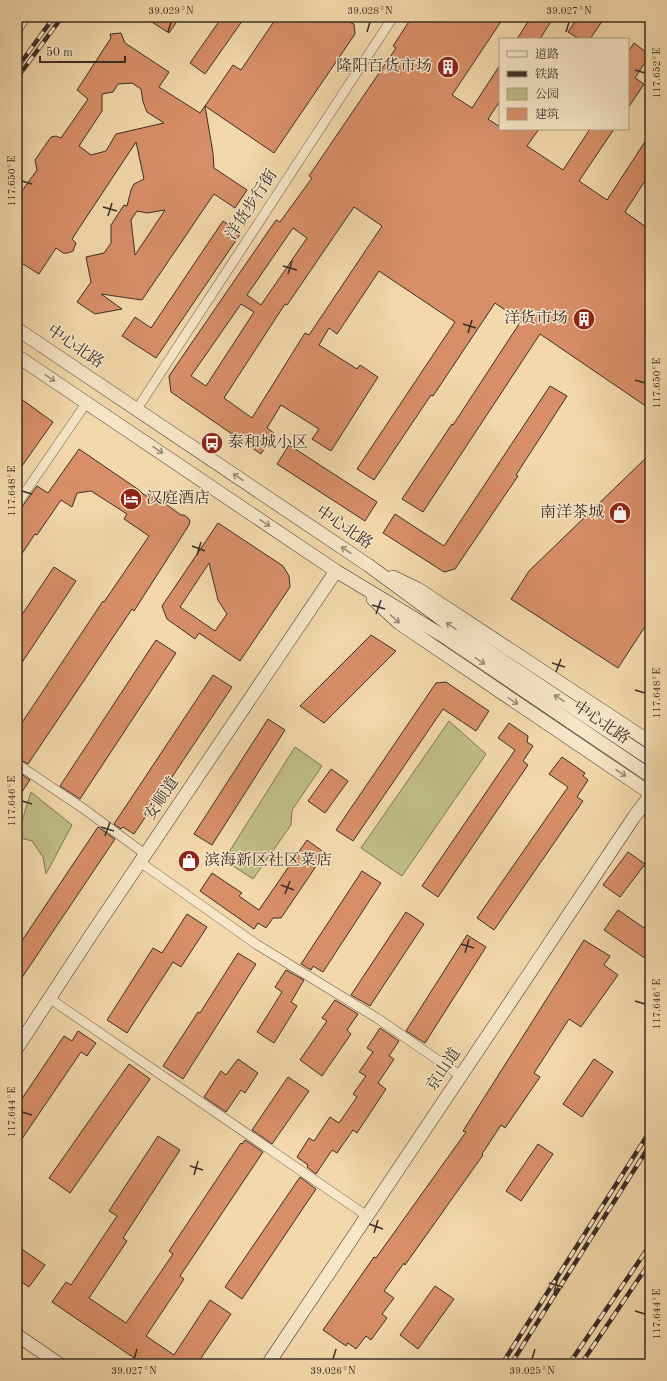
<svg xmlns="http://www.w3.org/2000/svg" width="667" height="1381" font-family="'Old Standard TT','Noto Serif SC',serif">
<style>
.green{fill:#bfbd85;stroke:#7d7656}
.building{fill:#d88f68;stroke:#3b2e28;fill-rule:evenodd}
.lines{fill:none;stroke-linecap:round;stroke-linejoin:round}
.street-casing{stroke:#695848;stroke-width:10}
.secondary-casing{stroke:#3b2e28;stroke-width:14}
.street{stroke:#f7e6c8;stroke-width:9}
.secondary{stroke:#f7e6c8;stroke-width:13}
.rail-casing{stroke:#3b2e28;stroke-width:4.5}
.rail{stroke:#f7e6c8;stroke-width:3;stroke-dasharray:9;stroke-linecap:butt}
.oneway{stroke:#998a78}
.ticks{fill:none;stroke:#3b2e28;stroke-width:1.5}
.labels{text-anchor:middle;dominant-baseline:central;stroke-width:3;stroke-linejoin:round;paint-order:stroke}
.poi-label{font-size:16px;fill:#3b2e28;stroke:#f7e6c8;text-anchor:end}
.street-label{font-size:16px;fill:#3b2e28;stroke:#f7e6c8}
.neatline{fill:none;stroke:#3b2e28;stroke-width:1.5}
.ticks-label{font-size:10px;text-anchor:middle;fill:#3b2e28}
</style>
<rect width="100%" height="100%" fill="#f2d8aa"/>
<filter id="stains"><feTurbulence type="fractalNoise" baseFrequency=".005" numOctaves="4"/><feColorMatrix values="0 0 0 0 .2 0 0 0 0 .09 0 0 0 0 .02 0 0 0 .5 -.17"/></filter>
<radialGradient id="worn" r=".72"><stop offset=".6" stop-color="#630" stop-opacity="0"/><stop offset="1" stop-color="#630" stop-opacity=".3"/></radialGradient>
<path class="green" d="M449,721l37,33 -84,122 -41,-28z
M295,747l27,19 -30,44 -1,15 -38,54 -29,-19z
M31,792l41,33 -26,49 -3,-17 -11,-16 -15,-4z"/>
<path class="building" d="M144,17h36l-11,16z
M222,17h23l-40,57 -15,-11z
M277,17h59l18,7 1,10 -81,119 -69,-47 28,-41 8,5z
M412,17h92l-52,78 20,13 28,-43v36l-12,18 12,8v2h39l-12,17 36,24 27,-41h24l-35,52 28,19 43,-66v39l-25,39 25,18v179l-110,-75 -117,178 -21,-13 50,-75 1,1 68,-104 -26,-18 -62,93 -2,-1 -57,85 -17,-11 98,-147 -76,-51 -42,63 -8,-6 -10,17 38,24 3,-4 18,12 -47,74 -19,-12 7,-10 -38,-24 -14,23 7,5 -13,21 -90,-62 -2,-16 107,-156 4,2 32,-44 -3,-2 87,-128 -3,-2zM354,207l28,19 -73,109 -4,-2 -53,85 -28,-20 61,-94 2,1zM293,228l14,10 -46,67 -14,-10zM241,304l13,8 -48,74 -15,-10z
M531,17h10l9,6 -10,16h-23z
M578,17h20l5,3 -13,19h-11l-11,-7z
M121,33l4,10 44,29 -10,15 41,26 5,-7 8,47 1,15 33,22 -12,18 -21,-14 -72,106 -41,-6 21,15 -27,5 -18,-12 14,-20 -5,-25 18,-4 7,-10v-18l13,-20 3,1 4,-16 3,-6 10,-5 -8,-37 -64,97 4,4 -3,8 -5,2h-5l-7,-5 -17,26 -16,-10 -6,3v-69l20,-28 -2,-10 16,-23 5,-1 5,2 27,-39 -11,-9 34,-52 -1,-4zM132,83l9,6 2,13 4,10 17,11 -48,11 -10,17 -15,4 -12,-9 23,-35v-17l11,-2 5,-8zM165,210l-30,45 -4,-35 6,-9 10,2z
M634,43l16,12 -15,23 9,6 -16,24v-56z
M223,221l18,12 -85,125 -34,-22 13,-19 16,11z
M550,386l17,10 -51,79 2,1 -63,93 -11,3 -61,-39 12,-19 49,32 55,-83z
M17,396l36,26 -36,51z
M289,445l88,57 -12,19 -88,-57z
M79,449l60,41 4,4 6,3h7l25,18h3l4,3 2,3 -1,4 -55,86 -2,-2 -104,155 -11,-6v-28l86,-129 1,1 45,-66 -25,-17 3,-5 -36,-23 -14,2 -5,14 -11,-7 -24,35 -2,-1 -18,27v-51l5,-3 15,-21 11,7z
M650,454v165l-32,49 -107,-69 18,-28z
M218,523l65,43 6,10 1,11 -50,74 -41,-28 -4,6 -28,-20 -5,-13zM209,563l9,37 9,14 -12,17 -35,-24z
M54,567l22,14 -59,89v-48z
M371,635l25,16 -72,72 -24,-17z
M156,640l20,13 -96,146 -20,-13z
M213,675l19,12 -98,147 -11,-7 -2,2 -7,-5z
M446,682l43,29 -13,20 -33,-22 -90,132 -17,-11 100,-147z
M268,719l17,11 -73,115 -18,-11z
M509,723l19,13 -1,6 6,4 -10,15 5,4 -90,132 -16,-11 93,-136 -17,-12z
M562,757l23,16 -2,3 5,4 -11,17 6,4 -89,129 -17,-12 91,-131 -19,-13z
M331,769l17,12 -23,32 -17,-12z
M17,771l13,9 -13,19z
M98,827l17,12 -98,146v-37z
M307,840l18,13 -44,65h-8l-7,10 -8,-5 -4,6 -54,-38 12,-18 30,20 -3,3 20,14z
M628,852l17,12 -25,33 -17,-12z
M362,871l19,12 -58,89 -10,-6 -2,4 -10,-6z
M618,910l32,22v21l-4,6 -42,-29z
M406,912l18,12 -54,82 -19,-11z
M187,914l20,13 -26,40 -8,-5 -46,71 -20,-13 46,-72 9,5z
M467,935l19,12 -61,96 -19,-12z
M584,940l26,16 -6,9 14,10 -37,52 -12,-8 -35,54 6,4 -35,51 -4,-3 -19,29 1,1 -78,110 -1,-2 -20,28 10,7 -12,16 5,4 -16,22 -5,-4 -10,13 -8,-6 -2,3 -23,-16 51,-73 2,1 90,-126 -3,-1z
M238,953l18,11 -73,115 -20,-13 35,-54 2,1z
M286,970l18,10 -13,22 6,4 -23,37 -17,-11 25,-40 -7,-5z
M335,1000l23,14 -11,16 4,4 -29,42 -22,-16 27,-39 -5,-3z
M380,1028l19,13 -10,15 5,3 -16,24 8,6 -29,44 -4,-3 -16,23 -5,-3 -16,24 -9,-7 1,-2 -11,-8 12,-19 5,3 16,-24 9,6 18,-26 -4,-3 13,-18 -7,-4 14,-20 -6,-4z
M78,1031l18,12 -9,13 -6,-4 -64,94v-40l47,-70 8,5z
M238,1059l20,14 -13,20 -4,-3 -15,22 -22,-15 17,-26 5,4z
M594,1059l19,13 -31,45 -19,-13z
M129,1064l21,15 -80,114 -21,-15z
M288,1077l21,14 -37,53 -20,-14z
M158,1136l22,14 -57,88 4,3 -38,57 37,25 47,-69 -4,-3 72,-108 1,1 3,-4 18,12 -83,124 4,3 -38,57 28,19 36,-55 21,14 -34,50h-54l-91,-62 14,-20 5,3 46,-69 -8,-5z
M538,1144l15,10 -32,47 -15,-10z
M300,1177l16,12 -74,110 -17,-12z
M17,1246l28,19 -16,22 -12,-8z
M435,1286l19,13 -36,50 -18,-14z"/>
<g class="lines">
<g class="street-casing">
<path id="street" d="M137,409l256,-392
M17,504l70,-102
M17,764l67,45 61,45
M140,862l116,82 121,74 84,58
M49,998l318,218"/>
</g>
<g class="secondary-casing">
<path id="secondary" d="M17,27l6,-10
M17,329l351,236 87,64 195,130
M17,356l319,215 68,41 44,27 198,134
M393,577l25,12 232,153
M373,599l26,24 251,170
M17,1048l74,-113 245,-364
M17,1335l42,29
M268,1364l366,-547 16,-21"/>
</g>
<use href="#street" class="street"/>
<use href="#secondary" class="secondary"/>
<g class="rail-casing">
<path id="rail" d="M17,68l37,-51
M17,78l45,-61
M502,1364l148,-233
M511,1364l139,-219
M569,1364l81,-119
M581,1364l69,-102"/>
</g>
<use href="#rail" class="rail"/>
</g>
<defs><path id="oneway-shaft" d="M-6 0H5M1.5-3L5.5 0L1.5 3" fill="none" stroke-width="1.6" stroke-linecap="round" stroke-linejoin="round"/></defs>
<g class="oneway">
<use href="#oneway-shaft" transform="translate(50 378) rotate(34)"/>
<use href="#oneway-shaft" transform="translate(158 450) rotate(34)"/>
<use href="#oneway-shaft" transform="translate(238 477) rotate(-146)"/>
<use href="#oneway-shaft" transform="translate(265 523) rotate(34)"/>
<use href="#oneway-shaft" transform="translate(346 550) rotate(-146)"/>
<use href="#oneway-shaft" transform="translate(395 619) rotate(42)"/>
<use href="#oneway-shaft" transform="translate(451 626) rotate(-145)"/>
<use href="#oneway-shaft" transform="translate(480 661) rotate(34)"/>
<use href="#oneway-shaft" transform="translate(559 698) rotate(-146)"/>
<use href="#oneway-shaft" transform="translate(513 701) rotate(34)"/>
<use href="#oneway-shaft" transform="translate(621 773) rotate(34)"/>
</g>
<path class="ticks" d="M168,32l3,-10M367,32l3,-10M566,32l3,-10M635,70l10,3M22,181l10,3M103,207l14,4M108,216l4,-13M283,266l14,4M288,274l4,-13M463,324l13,4M468,333l4,-13M635,380l10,3M22,491l10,3M192,546l13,5M197,555l4,-13M372,605l13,4M376,614l5,-14M552,663l13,4M556,672l5,-13M635,690l10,3M22,801l10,3M101,827l13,4M105,836l5,-14M281,885l13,5M285,894l5,-13M461,944l13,4M465,953l4,-14M635,1001l10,3M22,1112l10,3M190,1166l13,4M194,1175l4,-14M369,1224l14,5M374,1233l4,-13M549,1283l14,4M554,1292l4,-14M635,1311l10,3M134,1359l3,-10M333,1359l3,-10M532,1359l3,-10"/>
<defs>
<g id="building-disc" transform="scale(1.15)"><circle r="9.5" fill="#8f2418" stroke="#f7e6c8"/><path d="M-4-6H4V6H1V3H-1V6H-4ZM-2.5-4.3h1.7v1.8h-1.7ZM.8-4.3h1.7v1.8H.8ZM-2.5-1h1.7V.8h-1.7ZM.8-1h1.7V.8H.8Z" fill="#fff"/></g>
<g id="bus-disc" transform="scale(1.15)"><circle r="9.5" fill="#8f2418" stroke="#f7e6c8"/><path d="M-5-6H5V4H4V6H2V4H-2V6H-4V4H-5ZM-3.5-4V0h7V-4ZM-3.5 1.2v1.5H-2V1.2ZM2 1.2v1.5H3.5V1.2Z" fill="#fff"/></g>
<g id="hotel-disc" transform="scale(1.15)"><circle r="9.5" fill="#8f2418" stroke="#f7e6c8"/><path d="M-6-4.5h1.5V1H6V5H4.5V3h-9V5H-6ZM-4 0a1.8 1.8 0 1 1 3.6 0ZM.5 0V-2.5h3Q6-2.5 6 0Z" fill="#fff"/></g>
<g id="shop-disc" transform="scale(1.15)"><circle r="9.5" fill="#8f2418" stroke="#f7e6c8"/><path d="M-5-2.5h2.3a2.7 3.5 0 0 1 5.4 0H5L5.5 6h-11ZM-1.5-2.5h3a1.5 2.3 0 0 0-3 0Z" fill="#fff"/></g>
</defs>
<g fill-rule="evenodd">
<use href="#building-disc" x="448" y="67"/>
<use href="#building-disc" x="584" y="319"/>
<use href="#bus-disc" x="212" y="443"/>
<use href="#hotel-disc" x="131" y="499"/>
<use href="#shop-disc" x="620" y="513"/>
<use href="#shop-disc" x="189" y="861"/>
</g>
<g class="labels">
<g class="poi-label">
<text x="432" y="67">隆阳百货市场</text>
<text x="568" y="319">洋货市场</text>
<text x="228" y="443" text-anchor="start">泰和城小区</text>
<text x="146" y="499" text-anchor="start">汉庭酒店</text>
<text x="604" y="513">南洋茶城</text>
<text x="204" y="861" text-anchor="start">滨海新区社区菜店</text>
</g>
<g class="street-label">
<text transform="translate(252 205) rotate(-57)">洋货步行街</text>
<text transform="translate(75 347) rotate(34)">中心北路</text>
<text transform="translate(344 528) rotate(34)">中心北路</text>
<text transform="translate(601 723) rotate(34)">中心北路</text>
<text transform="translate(162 799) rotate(-56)">安顺道</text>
<text transform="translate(444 1070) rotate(-56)">京山道</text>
</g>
</g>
<rect width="667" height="1381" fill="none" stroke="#f2d8aa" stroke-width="44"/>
<rect x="499" y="38" width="130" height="92" fill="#f7e6c8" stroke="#ac9c88"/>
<rect x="507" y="51" width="20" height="6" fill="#f7e6c8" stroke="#ac9c88"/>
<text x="535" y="58" font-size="12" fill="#3b2e28">道路</text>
<rect x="507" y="71" width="20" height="6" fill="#3b2e28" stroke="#ac9c88"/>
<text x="535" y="78" font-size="12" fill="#3b2e28">铁路</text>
<rect x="507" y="88" width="20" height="12" fill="#bfbd85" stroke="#ac9c88"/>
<text x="535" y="98" font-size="12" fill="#3b2e28">公园</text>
<rect x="507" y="108" width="20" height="12" fill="#d88f68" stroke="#ac9c88"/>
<text x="535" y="118" font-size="12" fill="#3b2e28">建筑</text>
<path d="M40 56v6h85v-6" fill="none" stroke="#3b2e28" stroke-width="2"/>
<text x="46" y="56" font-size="12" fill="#3b2e28" stroke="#f7e6c8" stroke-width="3" paint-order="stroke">50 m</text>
<rect x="22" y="22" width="623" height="1337" class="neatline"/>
<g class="ticks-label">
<text x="171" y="14">39.029°N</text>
<text x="370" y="14">39.028°N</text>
<text x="569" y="14">39.027°N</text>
<text transform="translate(656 73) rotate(-90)" y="4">117.652°E</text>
<text transform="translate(11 181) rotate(-90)" y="4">117.650°E</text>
<text transform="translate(656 383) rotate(-90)" y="4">117.650°E</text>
<text transform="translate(11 491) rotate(-90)" y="4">117.648°E</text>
<text transform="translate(656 693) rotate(-90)" y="4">117.648°E</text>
<text transform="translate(11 801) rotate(-90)" y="4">117.646°E</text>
<text transform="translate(656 1004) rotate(-90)" y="4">117.646°E</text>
<text transform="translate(11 1112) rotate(-90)" y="4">117.644°E</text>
<text transform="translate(656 1314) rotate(-90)" y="4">117.644°E</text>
<text x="134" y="1374">39.027°N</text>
<text x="333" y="1374">39.026°N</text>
<text x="532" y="1374">39.025°N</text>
</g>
<rect width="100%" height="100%" filter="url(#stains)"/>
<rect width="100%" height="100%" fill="url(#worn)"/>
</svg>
